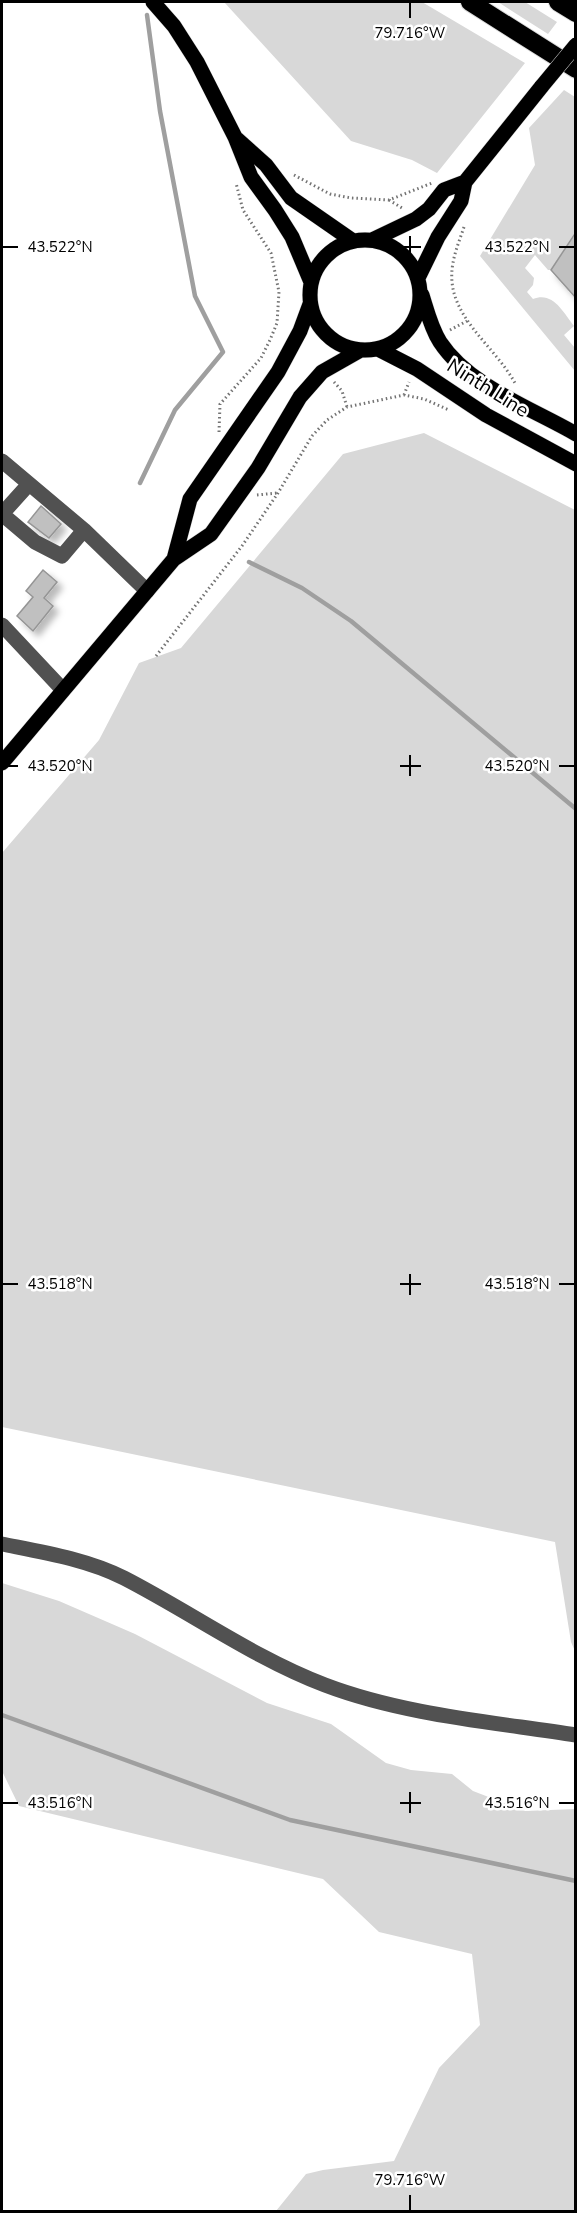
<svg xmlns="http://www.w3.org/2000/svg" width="577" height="2213" font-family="'Nunito Sans',sans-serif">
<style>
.green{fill:#d8d8d8}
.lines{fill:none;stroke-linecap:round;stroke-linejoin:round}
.stream{stroke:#9f9f9f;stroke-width:4.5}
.building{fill:#c0c0c0;stroke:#959595;stroke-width:1.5;filter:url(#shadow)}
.major-casing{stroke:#dbdbdb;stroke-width:16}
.highway-casing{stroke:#dbdbdb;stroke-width:20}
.path{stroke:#737373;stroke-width:3;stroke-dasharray:1.5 3;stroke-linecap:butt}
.minor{stroke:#515151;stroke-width:15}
.major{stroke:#000;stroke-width:15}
.highway{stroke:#000;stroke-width:18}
.major-bridge-casing{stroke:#dbdbdb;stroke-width:16;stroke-linecap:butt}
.major-bridge{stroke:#000;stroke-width:15}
.ticks{fill:none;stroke:#000;stroke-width:2}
.labels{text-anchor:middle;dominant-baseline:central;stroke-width:5;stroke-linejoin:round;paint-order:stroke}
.street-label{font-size:20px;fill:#000;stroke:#fff}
.ticks-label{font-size:15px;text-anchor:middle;fill:#000;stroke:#fff;stroke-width:5;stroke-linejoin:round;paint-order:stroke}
</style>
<defs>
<filter id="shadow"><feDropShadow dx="5.5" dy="5.5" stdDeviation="3" flood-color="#0004"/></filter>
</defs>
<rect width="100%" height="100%" fill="#fff"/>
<path class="green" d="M224,2h198l103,61 -88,110 -25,-13 -61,-19z
M498,2h27l32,20 -9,12z
M564,90l11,7v135l-24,38h-3l-13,-15 -10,13 9,10 -1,7 -6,7 6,7c20,-8 30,13 41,27l-10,9 11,13v23l-95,-115 55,-91 -6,-37z
M424,433l151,77v1141l-4,-9 -16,-100 -553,-115v-574l97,-113 40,-77 42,-15 162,-194z
M2,1583l57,18 76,33 132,69 64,21 55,39 25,7 41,4 21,17 52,20 50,-2v402h-299l30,-37 17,-4 71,-9 45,-93 41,-43 -8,-71 -93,-22 -56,-53 -304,-73 -17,-35z"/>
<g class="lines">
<path class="stream" d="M140,483l35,-73 48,-58 -28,-56 -35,-185 -13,-96
M249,562l53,26 49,33 225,188
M2,1715l288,105 286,61"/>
</g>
<path class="building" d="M576,232v66l-25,-28z
M41,506l20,18 -12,14 -21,-16z
M43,570l14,12 -13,16 9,8 -20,25 -16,-15 16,-19 -7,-6z"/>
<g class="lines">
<g class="major-casing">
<path id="major" d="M153,2l21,24 23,36 38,75 16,40 24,33 17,27 19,45
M237,139l29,26 25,33 62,43
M310 295a55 55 0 1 1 110 0a55 55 0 1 1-110 0Z
M372,240l44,-21 13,-10 15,-19 21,-8
M418,278l20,-41 23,-36 4,-19 77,-96
M422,295c5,16 9,33 18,47 29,44 91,66 136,92
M378,349l39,20 69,46 90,49
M174,559l16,-60 88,-127 22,-41 10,-27
M2,763l172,-204 37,-25 47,-66 42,-71 22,-25 37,-21"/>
</g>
<g class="highway-casing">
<path id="highway" d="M470,2l106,67
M558,2l18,11"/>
</g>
<path class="path" d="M294,175l36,19 21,4 38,2 43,-17
M389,200l13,8
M464,227c-4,12 -9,24 -11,36 -10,52 42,81 63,122
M450,330l17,-9
M334,382l8,9 5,16
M404,395l5,-13
M219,432l1,-28 41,-46 9,-18 7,-17 2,-31 -8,-39 -28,-43 -7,-27
M257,495l20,-2
M156,656l86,-110 36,-53 34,-57 15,-16 20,-13 57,-12 20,4 25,11"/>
<path class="minor" d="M2,461l82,69 63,61
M29,484l-27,30 33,28 27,14 22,-26
M2,625l61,65
M2,1544c40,8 84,15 122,34 68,35 130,80 201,107 79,30 168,37 251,50"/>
<use href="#major" class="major"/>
<use href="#highway" class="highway"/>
<g class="major-bridge-casing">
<path id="major-bridge" d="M542,86l34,-41"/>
</g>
<use href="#major-bridge" class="major-bridge"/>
</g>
<path class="ticks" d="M410,3v15M410,236v21M3,247h15M400,247h21M559,247h15M410,755v21M3,766h15M400,766h21M559,766h15M410,1274v21M3,1284h15M400,1284h21M559,1284h15M410,1792v21M3,1803h15M400,1803h21M559,1803h15M410,2195v15"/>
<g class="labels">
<g class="street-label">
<text transform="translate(488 388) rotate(32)">Ninth Line</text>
</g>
</g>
<g class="ticks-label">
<text x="410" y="38">79.716°W</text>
<text x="60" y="252">43.522°N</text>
<text x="517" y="252">43.522°N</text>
<text x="60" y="771">43.520°N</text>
<text x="517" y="771">43.520°N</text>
<text x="60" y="1289">43.518°N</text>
<text x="517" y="1289">43.518°N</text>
<text x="60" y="1808">43.516°N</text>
<text x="517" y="1808">43.516°N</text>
<text x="410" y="2185">79.716°W</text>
</g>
<rect width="577" height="2213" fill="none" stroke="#000000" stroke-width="6"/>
</svg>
